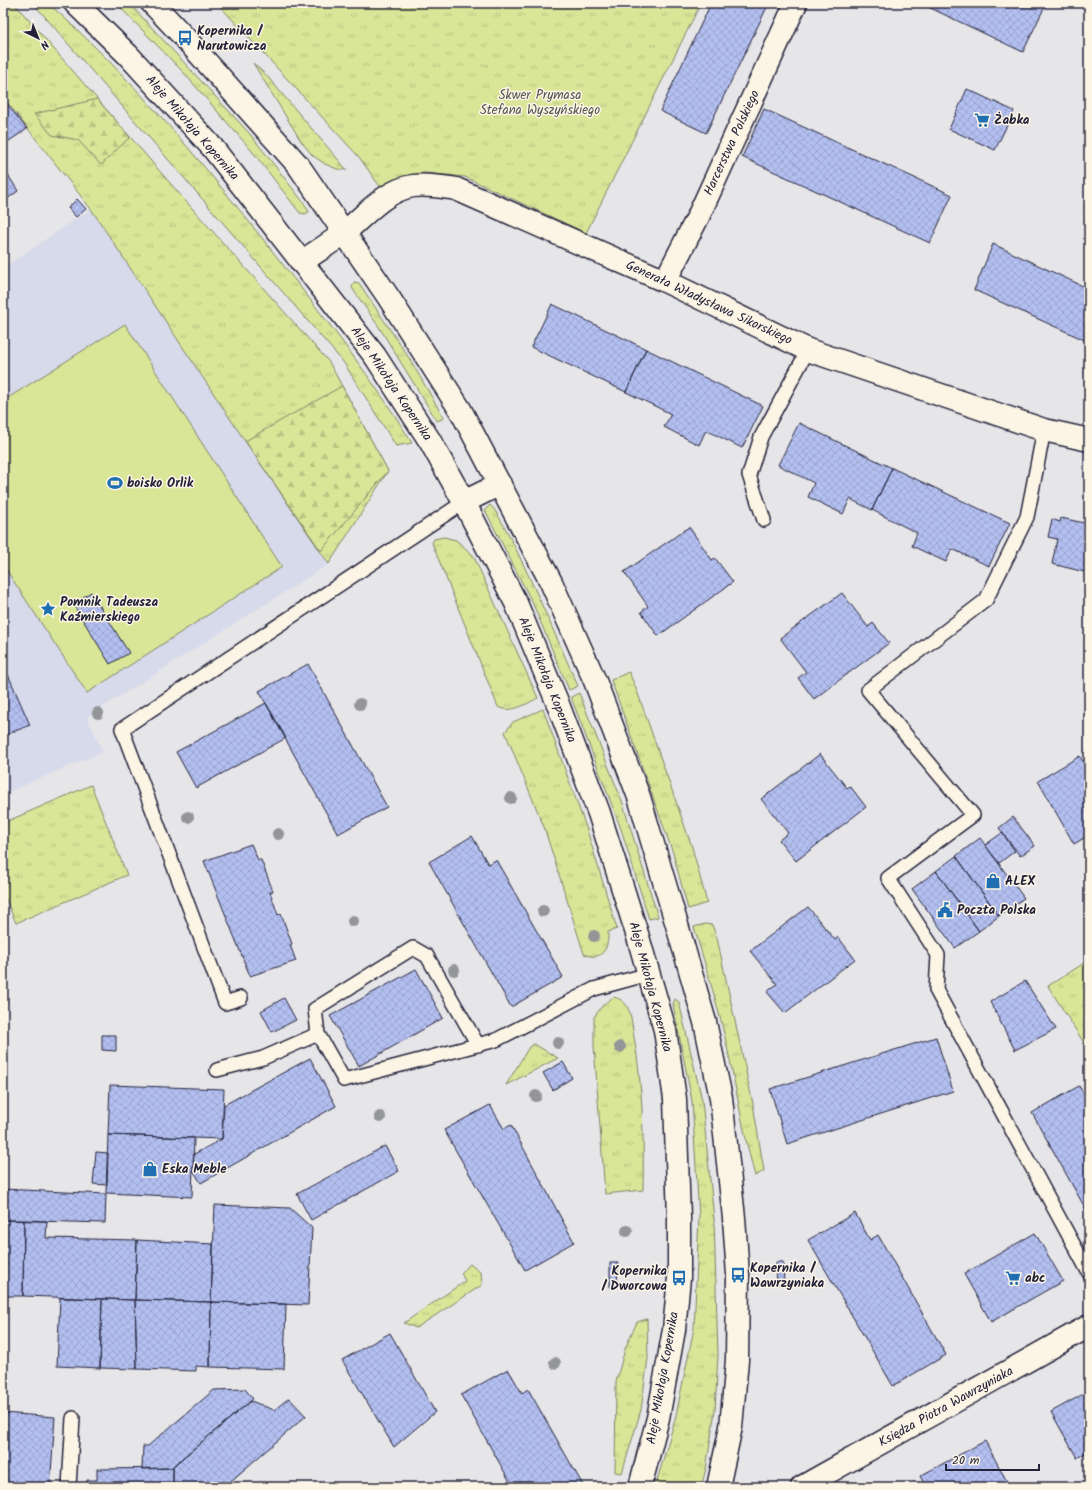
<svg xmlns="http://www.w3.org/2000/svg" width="1092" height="1490" font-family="Kalam,sans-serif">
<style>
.built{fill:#d7daea}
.grass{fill:url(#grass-tufts);stroke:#7e8469}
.forest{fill:url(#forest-firs);stroke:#7e8469}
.pitch{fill:#d9e597;stroke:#7e8469}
.building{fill:url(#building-cross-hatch);stroke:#22223b}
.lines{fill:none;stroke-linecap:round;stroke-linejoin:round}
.lane-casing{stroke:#22223b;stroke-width:16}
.street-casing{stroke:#22223b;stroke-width:25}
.secondary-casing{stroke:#22223b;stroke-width:25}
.lane{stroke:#fcf5e5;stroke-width:13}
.street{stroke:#fcf5e5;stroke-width:22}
.secondary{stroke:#fcf5e5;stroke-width:22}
.tree{fill:#949596}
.labels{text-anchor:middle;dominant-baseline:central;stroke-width:3;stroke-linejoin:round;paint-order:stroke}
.poi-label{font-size:13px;font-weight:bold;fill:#22223b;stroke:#fcf5e5;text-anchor:start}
.park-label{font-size:13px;fill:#505352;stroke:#fcf5e5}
.street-label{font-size:13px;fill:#22223b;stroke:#fcf5e5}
</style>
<defs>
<pattern id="grass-tufts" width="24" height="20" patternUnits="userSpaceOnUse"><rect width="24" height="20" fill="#d9e597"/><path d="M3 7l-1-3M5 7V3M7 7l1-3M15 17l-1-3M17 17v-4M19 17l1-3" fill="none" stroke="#bac483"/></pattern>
<pattern id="forest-firs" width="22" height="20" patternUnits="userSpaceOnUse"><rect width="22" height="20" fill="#d9e597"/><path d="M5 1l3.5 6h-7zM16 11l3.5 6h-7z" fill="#bac483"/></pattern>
<pattern id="building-cross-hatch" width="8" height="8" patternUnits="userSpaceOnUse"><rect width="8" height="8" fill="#b3bff0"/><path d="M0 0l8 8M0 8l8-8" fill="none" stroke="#9aa4cf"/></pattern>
</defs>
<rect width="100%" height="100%" fill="#e6e5e8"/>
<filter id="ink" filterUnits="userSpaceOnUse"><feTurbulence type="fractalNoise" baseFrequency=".025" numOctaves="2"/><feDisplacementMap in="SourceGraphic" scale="8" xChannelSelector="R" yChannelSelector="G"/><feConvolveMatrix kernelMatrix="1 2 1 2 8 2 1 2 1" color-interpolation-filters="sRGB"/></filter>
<g filter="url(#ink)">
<path class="built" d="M91,209l154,232 84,123 -242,153 16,35 -100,42v-526z"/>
<path class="grass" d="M3,3h11l169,195 146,164 59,109 -59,93 -84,-123 -154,-232 -88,-112z
M33,3h15c88,78 164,171 236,263 45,58 90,114 128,177l-16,3 -52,-83z
M116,3h13l121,131 54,69 5,9 -4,2 -5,-1 -48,-62 -69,-79z
M217,3h484l-115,230 -121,-56 -40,-4 -22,4 -22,11 -22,-31z
M253,63l13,12 81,95 -10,-1 -12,-5 -13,-9 -11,-14z
M354,282l5,1 50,75 35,60 -7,3 -58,-94 -27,-39z
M490,505c13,7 77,157 88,181l-9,4 -36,-86 -48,-94z
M444,537l12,3 17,15 65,143c-12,6 -27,16 -40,9l-66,-164 2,-4z
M629,672l8,19 55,156 15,56 -19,6 -15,-56 -62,-173z
M579,693l43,108 36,116 -9,2 -28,-90 -50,-132z
M543,709l44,121 30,99 -9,3c1,16 -6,30 -24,22l-40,-127 -39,-95 8,-10z
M91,785l36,90 -111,48 -13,-30v-70z
M705,924l7,1 5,13 36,166 11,67 -9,5c-14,-51 -21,-104 -34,-155 -8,-32 -18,-63 -27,-94z
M1089,960v81l-5,2 -36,-57z
M613,997c5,1 10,3 13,8 6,8 6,22 8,32 9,51 10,101 9,153l-38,4 -11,-148v-29l9,-12z
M675,999l4,3 23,98 12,119 4,136 -3,56 -9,58 -5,18h-46l20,-67 19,-92 5,-111 -7,-116 -19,-97z
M534,1044l24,14 -52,27 23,-38z
M470,1264l11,9 1,12 -66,43 -12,-5 61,-42 -4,-8z
M647,1319l1,39 -7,52 -19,63 -7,-1 1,-91 10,-35 11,-24z"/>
<path class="forest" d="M97,99l33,38 -29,28 -23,-25 -26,-5 -18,-21z
M342,386l46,85 -67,80 -76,-110z"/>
<path class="pitch" d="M125,324l157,243 -195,126 -84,-128v-164z"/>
<path class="building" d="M711,3h58l-63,130 -46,-22z
M920,3h119l6,3 -22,46z
M967,89l47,22 -19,39 -46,-21z
M3,99l24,30 -24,16z
M764,109l188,86 -22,48 -188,-86z
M3,167l15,24 -15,11z
M77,199l9,10 -10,8 -8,-9z
M993,244l96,45v53l-115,-52z
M552,304l94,45 -20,43 -95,-45z
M646,349l117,57 -21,42 -36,-18 -7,15 -35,-18 7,-13 -45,-22z
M799,423l93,45 -20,42 -22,-11 -7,15 -35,-17 6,-14 -36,-18z
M892,468l118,55 -21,43 -37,-17 -6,13 -34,-16 5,-13 -45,-23z
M1061,518l28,6v49l-37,-9 5,-25 -9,-2 4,-18 8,3z
M689,527l23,33 3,-2 18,24 -75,54 -17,-24 7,-6 -24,-34z
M91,592l38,61 -19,11 -37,-60z
M842,593l26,34 5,-4 16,20 -75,56 -16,-21 8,-6 -26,-34z
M308,664l79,143 -49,27 -79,-143z
M6,670l24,55 -27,11v-65z
M266,703l20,35 -90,50 -20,-36z
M820,754l27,34 3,-2 16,21 -70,54 -17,-21 9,-7 -27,-34z
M1080,756l9,16v63l-15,9 -36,-63z
M1013,817l22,29 -15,10 -21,-28z
M1002,833l13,18 -16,12 -14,-18z
M472,836l16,28 8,-4 67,117 -52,30 -82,-145z
M980,838l44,60 -25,18 -43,-60z
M251,844l7,16h3l12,31 -3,1 8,23 3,-1 11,30 -2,1 6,16 -46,15 -46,-115z
M956,856l43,60 -20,15 -43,-60z
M936,871l43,60 -24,17 -43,-59z
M808,907l27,33 3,-3 17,22 -70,54 -18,-21 10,-8 -27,-33z
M416,969l27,49 -84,48 -29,-50z
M1025,981l31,48 -41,21 -25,-48z
M284,998l12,22 -24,12 -11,-21z
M102,1035h14v16l-14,-1z
M936,1037l17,54 -166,53 -17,-55z
M310,1058l26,48 -135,77 -8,-13 1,-16 28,-15 2,-34z
M563,1062l9,16 -19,12 -10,-17z
M110,1085l114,4 -2,50 -114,-4z
M1079,1086l10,17v112l-57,-102z
M490,1105l14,24 7,-4 63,117 -49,28 -81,-140z
M108,1135l86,3 -2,59 -86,-4z
M385,1146l14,25 -88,49 -14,-26z
M96,1152l12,1 -1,32 -14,-1z
M3,1189l103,5 -1,29 -102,-3z
M215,1205l75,3 22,20 -4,77 -97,-3z
M855,1213l15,27 8,-5 68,120 -53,31 -85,-146z
M3,1220h21l-1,76h-20z
M24,1220l23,1 -1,17 91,2 -2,60 -112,-4z
M1035,1233l28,48 -72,41 -27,-48z
M137,1240l76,4 -2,58 -76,-2z
M776,1262h7l1,22h-7z
M610,1263h8l-1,24h-7z
M60,1298l42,1 -2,69 -43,-2z
M102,1299l33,1 2,69 -37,-1z
M135,1300l76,2 -1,65 -14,-1v5l-59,-2z
M211,1302l75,2 -2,65 -74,-2z
M390,1333l45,79 -41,35 -52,-87z
M508,1369l14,24 6,-4 56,98h-71l-52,-92z
M245,1389l8,10 -80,67v2l-31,1 1,-23h5l66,-56z
M1089,1391v60l-12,7 -26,-46z
M289,1398l17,18 -82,71h-51v-21l78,-65 23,9z
M3,1413l52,4 -5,70 -47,-3z
M985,1441l25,46h-84l-6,-11z
M173,1468v19h-86v-7h10v-11z
M3,1484l42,3h-42z"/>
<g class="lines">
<g class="lane-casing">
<path id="lane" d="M1044,430l-17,87 -41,83 -118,90 105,125 -85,63 50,77 -2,35 153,283
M764,520l-15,-45 12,-38 47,-87
M241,998l-16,5 -103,-274 342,-227
M318,1034l-3,-25 98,-61 14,8 51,89
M217,1070l46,-12 55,-24 26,46 152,-40 98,-51 55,-15
M69,1487l4,-69"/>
</g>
<g class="street-casing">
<path id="street" d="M665,281l33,-64 98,-214"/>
</g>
<g class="secondary-casing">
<path id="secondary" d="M75,3l53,52 84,92 163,209 55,85 34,61 52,101 40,96 43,114 39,124 27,93 10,69 4,119v60l-5,52 -16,88 -18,69
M152,3l33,35 113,127 91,133 72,113 90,171 44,99 44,116 38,128 28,97 16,76 13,120 4,57 -1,85 -6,67 -13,60
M301,262c15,-10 30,-19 44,-30 20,-17 41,-42 68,-46 15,-2 29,1 43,3l209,92 143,69 236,80 45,10
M464,502l36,-18
M802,1487l287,-161"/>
</g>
<use href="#lane" class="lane"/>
<use href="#street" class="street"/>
<use href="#secondary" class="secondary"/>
</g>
<g class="tree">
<circle cx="360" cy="704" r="6"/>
<circle cx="98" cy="713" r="6"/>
<circle cx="511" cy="798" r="6"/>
<circle cx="188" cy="817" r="6"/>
<circle cx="278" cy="834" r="6"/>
<circle cx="543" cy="911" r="6"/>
<circle cx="353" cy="921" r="6"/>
<circle cx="594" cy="936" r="6"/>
<circle cx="454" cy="970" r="6"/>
<circle cx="558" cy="1043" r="6"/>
<circle cx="620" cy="1047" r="6"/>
<circle cx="536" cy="1096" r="6"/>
<circle cx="380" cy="1117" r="6"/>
<circle cx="627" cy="1231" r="6"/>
<circle cx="555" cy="1363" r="6"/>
</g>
</g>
<defs>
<g id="bus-bare" transform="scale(1.2)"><path d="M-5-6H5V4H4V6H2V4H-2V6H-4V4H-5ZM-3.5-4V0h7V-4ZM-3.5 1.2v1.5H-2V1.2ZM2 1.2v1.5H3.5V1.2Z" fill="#1f6fb2" stroke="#fcf5e5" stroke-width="2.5" paint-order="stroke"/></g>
<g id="supermarket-bare" transform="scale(1.2)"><path d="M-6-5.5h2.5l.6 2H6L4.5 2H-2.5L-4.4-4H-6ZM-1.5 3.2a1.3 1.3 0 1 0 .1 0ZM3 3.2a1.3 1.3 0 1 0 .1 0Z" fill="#1f6fb2" stroke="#fcf5e5" stroke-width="2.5" paint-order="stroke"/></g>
<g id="stadium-bare" transform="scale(1.2)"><path d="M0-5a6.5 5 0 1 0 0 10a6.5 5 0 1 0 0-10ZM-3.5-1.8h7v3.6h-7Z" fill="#1f6fb2" stroke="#fcf5e5" stroke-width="2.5" paint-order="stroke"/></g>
<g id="sight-bare" transform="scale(1.2)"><path d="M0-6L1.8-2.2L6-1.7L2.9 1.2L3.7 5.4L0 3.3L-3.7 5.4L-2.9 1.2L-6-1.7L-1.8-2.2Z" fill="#1f6fb2" stroke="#fcf5e5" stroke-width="2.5" paint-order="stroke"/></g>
<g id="shop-bare" transform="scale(1.2)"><path d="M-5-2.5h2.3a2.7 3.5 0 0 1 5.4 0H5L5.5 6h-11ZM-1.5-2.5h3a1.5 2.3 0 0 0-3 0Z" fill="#1f6fb2" stroke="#fcf5e5" stroke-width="2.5" paint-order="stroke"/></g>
<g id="civic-bare" transform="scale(1.2)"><path d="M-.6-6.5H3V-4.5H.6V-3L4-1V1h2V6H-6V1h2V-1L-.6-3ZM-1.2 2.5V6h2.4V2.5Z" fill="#1f6fb2" stroke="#fcf5e5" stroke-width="2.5" paint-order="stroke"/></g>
</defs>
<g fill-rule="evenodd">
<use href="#bus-bare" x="185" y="38"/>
<use href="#supermarket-bare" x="982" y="120"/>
<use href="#stadium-bare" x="115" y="483"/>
<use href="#sight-bare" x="48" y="609"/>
<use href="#shop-bare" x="993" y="881"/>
<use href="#civic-bare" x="945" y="910"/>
<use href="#shop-bare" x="150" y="1169"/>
<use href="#bus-bare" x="738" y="1275"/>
<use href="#bus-bare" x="679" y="1278"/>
<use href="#supermarket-bare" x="1013" y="1278"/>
</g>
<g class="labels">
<g class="poi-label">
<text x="197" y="31">Kopernika /<tspan x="197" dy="15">Narutowicza</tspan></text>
<text x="994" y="120">Żabka</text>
<text x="127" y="483">boisko Orlik</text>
<text x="60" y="602">Pomnik Tadeusza<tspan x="60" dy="15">Kaźmierskiego</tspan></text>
<text x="1005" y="881">ALEX</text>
<text x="957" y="910">Poczta Polska</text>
<text x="162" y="1169">Eska Meble</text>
<text x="750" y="1268">Kopernika /<tspan x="750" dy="15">Wawrzyniaka</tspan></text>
<text x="667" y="1271" text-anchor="end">Kopernika<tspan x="667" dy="15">/ Dworcowa</tspan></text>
<text x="1025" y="1278">abc</text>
</g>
<g class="park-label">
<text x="540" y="95">Skwer Prymasa<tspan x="540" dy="15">Stefana Wyszyńskiego</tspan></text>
</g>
<g class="street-label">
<text transform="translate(192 128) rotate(49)">Aleje Mikołaja Kopernika</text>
<text transform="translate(732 143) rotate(-65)">Harcerstwa Polskiego</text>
<text transform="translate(709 303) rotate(25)">Generała Władysława Sikorskiego</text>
<text transform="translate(391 384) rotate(56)">Aleje Mikołaja Kopernika</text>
<text transform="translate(547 680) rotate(68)">Aleje Mikołaja Kopernika</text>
<text transform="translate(650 987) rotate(75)">Aleje Mikołaja Kopernika</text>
<text transform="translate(663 1378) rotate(-80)">Aleje Mikołaja Kopernika</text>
<text transform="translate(946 1407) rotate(-29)">Księdza Piotra Wawrzyniaka</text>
</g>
</g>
<rect width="1092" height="1490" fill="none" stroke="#fcf5e5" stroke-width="16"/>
<rect x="8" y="8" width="1076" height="1474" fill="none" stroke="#22223b" stroke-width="1.5" filter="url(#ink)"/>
<g transform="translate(38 38) rotate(137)" stroke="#fcf5e5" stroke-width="3" paint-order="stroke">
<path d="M0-3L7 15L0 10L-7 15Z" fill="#22223b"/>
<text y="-6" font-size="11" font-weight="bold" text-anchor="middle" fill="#22223b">N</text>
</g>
<path d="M946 1464v6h93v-6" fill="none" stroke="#22223b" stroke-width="2"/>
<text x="952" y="1464" font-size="12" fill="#22223b" stroke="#fcf5e5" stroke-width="3" paint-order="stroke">20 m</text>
</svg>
